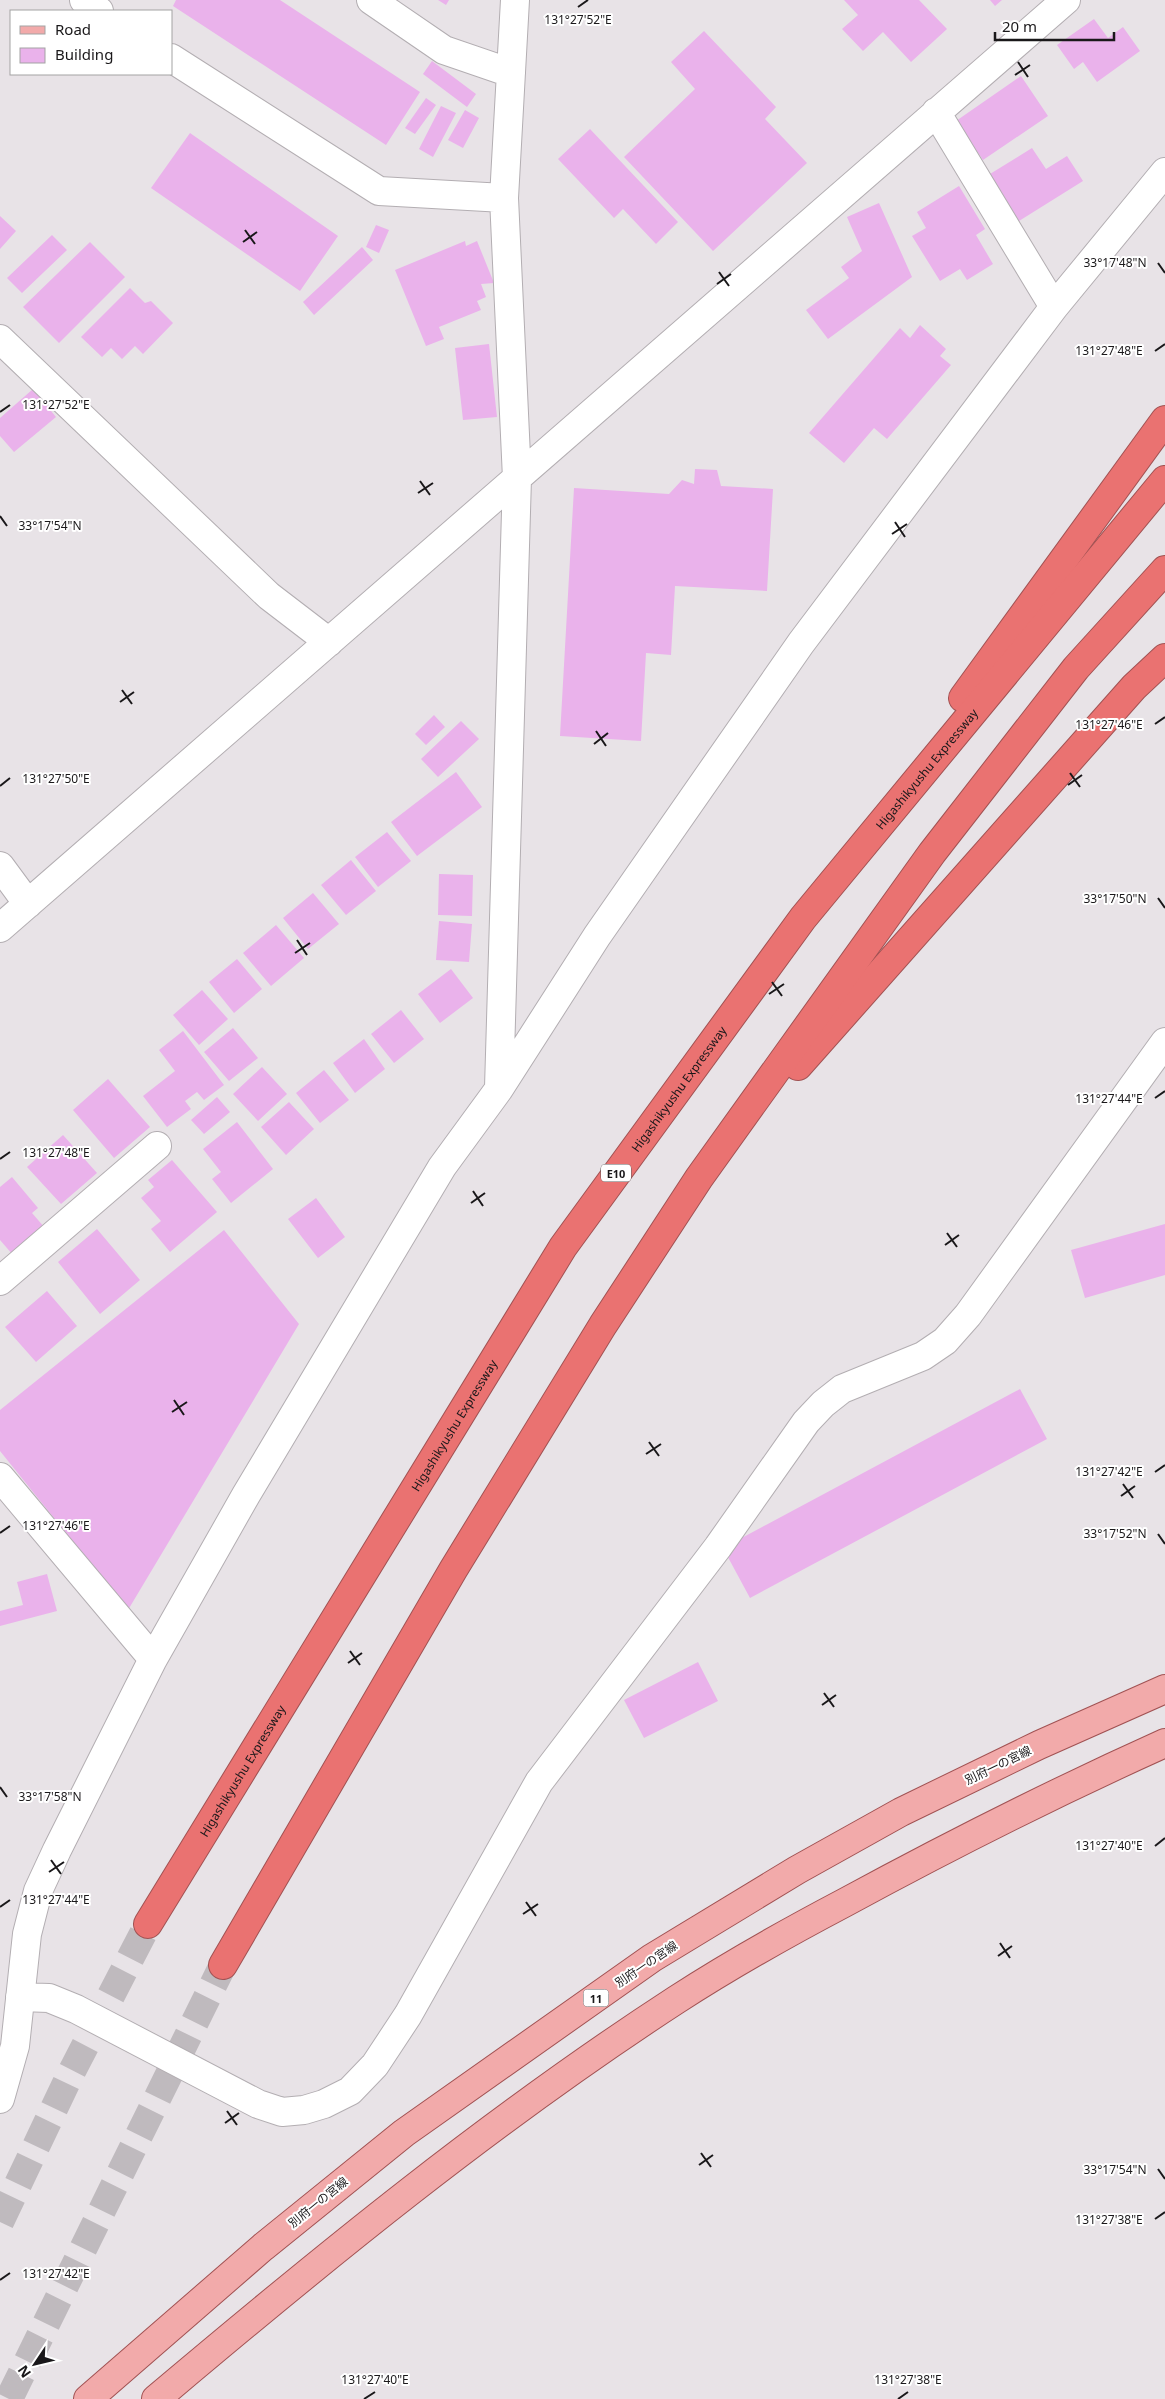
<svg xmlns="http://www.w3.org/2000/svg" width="1165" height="2399" font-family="'Noto Sans','Noto Sans JP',sans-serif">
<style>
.building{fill:#eab2eb}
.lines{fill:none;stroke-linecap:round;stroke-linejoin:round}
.motorway-tunnel{stroke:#bfbabe;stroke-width:28;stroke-dasharray:28 14;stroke-linecap:butt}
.minor-casing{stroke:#b3aeb2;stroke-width:30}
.primary-casing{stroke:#a15253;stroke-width:30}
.motorway-casing{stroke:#a15253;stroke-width:30}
.minor{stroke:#fff;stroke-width:28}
.primary{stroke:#f2aaaa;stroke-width:28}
.motorway{stroke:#ea7271;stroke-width:28}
.ticks{fill:none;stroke:#1a181a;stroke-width:2}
.labels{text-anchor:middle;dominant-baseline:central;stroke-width:4;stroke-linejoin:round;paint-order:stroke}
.shield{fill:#fff;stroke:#5f5d5f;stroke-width:1}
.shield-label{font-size:11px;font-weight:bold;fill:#1a181a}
.street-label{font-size:12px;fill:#1a181a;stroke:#fff}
.ticks-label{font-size:12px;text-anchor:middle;fill:#1a181a;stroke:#fff;stroke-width:4;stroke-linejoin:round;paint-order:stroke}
</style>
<rect width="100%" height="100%" fill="#e8e3e7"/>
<path class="building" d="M176,0h104l140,92 -34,53 -213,-139z
M438,0h11l-3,5z
M844,0h75l28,29 -36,33 -28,-30 -20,19 -21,-22 16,-14z
M990,0h12l-7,6z
M1094,19l14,19 15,-11 17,24 -43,31 -14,-20 -9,7 -17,-24z
M704,31l72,76 -11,12 42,44 -94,88 -89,-94 71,-68 -24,-27z
M432,61l44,33 -9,13 -44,-33z
M1021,76l27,40 -65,44 -27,-39z
M426,98l10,7 -21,29 -10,-6z
M441,106l15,7 -23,44 -14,-8z
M465,110l14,8 -16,30 -15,-8z
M590,129l88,93 -22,22 -33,-35 -9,9 -56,-59z
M190,133l148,103 -38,55 -149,-103z
M1032,148l14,21 21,-13 16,25 -64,40 -29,-47z
M959,186l26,43 -9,6 17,29 -26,16 -7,-11 -20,12 -28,-45 14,-8 -9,-16z
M879,203l33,74 -84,62 -22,-29 43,-32 -8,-11 21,-16 -15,-34z
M0,216l16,15 -16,18z
M376,225l13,5 -10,23 -13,-6z
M52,235l15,15 -45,43 -15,-15z
M465,241l1,5 11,-5 17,42 -13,1 5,13 -9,4 4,9 -42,17 5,12 -18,7 -31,-76z
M90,242l35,35 -66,66 -36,-36z
M362,247l11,13 -59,55 -11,-13z
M130,288l15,15 6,-2 22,22 -30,31 -8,-8 -13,13 -11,-11 -9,9 -21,-20z
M920,325l26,24 -6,7 11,9 -64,74 -13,-11 -30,35 -35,-30 91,-105 10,10z
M489,344l8,73 -34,3 -8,-72z
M33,389l23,28 -42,35 -14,-16v-18z
M695,469l22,1 4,16 52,3 -6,102 -92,-5 -4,69 -25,-2 -5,88 -81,-5 14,-248 95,6 13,-14 12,4z
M434,715l11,12 -19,18 -11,-11z
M461,721l18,18 -41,38 -17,-18z
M456,772l26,35 -65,49 -26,-34z
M387,832l24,29 -33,26 -23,-30z
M351,860l25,31 -30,24 -25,-30z
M439,874l34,1 -1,41 -34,-1z
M313,893l26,31 -31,25 -25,-31z
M439,921l33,3 -3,38 -33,-2z
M276,925l28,33 -33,28 -28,-33z
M237,959l25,30 -28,24 -25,-31z
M451,969l22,29 -33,25 -22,-29z
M202,990l26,29 -29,26 -26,-30z
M401,1010l23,29 -30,24 -23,-29z
M233,1028l25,30 -29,23 -25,-29z
M183,1031l41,54 -20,15 -7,-8 -12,9 6,8 -24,18 -24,-31 32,-25 -16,-21z
M364,1039l21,30 -30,24 -22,-30z
M262,1067l25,27 -29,27 -25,-27z
M324,1070l25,30 -29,23 -24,-30z
M108,1079l42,48 -36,31 -41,-48z
M217,1097l13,15 -26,22 -13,-14z
M289,1102l25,27 -28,26 -25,-28z
M237,1122l36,47 -42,34 -19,-24 9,-7 -18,-23z
M63,1135l34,38 -36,31 -34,-37z
M172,1160l45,52 -47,40 -19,-23 10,-8 -20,-23 13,-11 -6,-7z
M12,1177l26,31 -6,5 13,15 -32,27 -13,-15v-53z
M316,1198l29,39 -27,21 -30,-39z
M1165,1224v51l-80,23 -14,-48z
M97,1229l43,51 -40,34 -42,-52z
M224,1230l75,94 -171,286 -128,-159v-41z
M47,1291l30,35 -41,36 -31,-35z
M1020,1389l27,50 -297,159 -27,-50z
M47,1574l10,37 -57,15v-15l23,-6 -6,-23z
M698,1662l20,39 -74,37 -20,-38z"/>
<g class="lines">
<path class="motorway-tunnel" d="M0,2222l69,-145 79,-153
M9,2399l214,-434"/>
<g class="minor-casing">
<path id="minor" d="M84,0l15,11
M371,0l73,50 67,23
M171,58l208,133 125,7
M936,112l118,195
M0,339l269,257 60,46
M0,866l28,38
M0,928l1066,-928
M499,1088l18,-610 -13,-280 11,-198
M0,1281l157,-135
M0,1477l153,182
M20,1997l29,1 27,11 182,95 24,8 22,-2 20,-6 26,-13 25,-26 33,-50 131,-233 179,-235 88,-125 17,-18 19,-15 81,-33 22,-15 23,-26 197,-273
M0,2099l15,-53 12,-112 11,-43 19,-41 96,-191 93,-164 196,-328 57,-78 98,-153 204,-293 253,-336 111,-135"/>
</g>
<g class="primary-casing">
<path id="primary" d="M88,2399l175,-152 141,-114 248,-175 145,-88 104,-58 138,-67 126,-56
M156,2399c167,-141 337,-280 520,-399 54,-35 111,-67 168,-97 105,-57 212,-111 321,-160"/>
</g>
<g class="motorway-casing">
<g id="motorway">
<path d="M963,698l202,-278"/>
<path d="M798,1066l336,-379 31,-29"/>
<path id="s1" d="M148,1924l415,-677 240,-329 362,-438"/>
<path d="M223,1965l230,-395 150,-245 96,-147 233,-325 144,-185 89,-98"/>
</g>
</g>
<use href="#minor" class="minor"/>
<use href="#primary" class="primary"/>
<use href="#motorway" class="motorway"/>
</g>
<path class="ticks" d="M578,7l10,-7M1018,62l10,15M1015,75l15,-10M245,230l10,14M243,242l14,-10M1158,263l7,10M719,272l10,14M717,284l14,-10M1155,351l10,-7M0,412l10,-7M420,481l10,14M418,493l15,-10M0,516l7,10M895,522l10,15M892,534l15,-10M122,690l10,14M120,702l14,-10M1155,724l10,-7M596,731l10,15M594,744l14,-11M1070,773l10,14M1068,785l14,-10M0,786l10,-8M1158,898l7,10M297,940l10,15M295,953l15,-10M772,982l10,14M769,994l15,-10M1155,1098l10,-7M0,1159l10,-7M473,1191l10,15M471,1203l14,-10M947,1233l10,14M945,1245l14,-10M174,1400l10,15M172,1412l15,-10M649,1442l10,14M646,1454l15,-10M1155,1472l10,-7M1123,1484l10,14M1121,1496l14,-10M0,1533l10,-7M1158,1534l7,10M350,1651l10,14M348,1663l14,-10M824,1693l10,14M822,1705l14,-10M0,1787l7,10M1155,1846l10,-8M51,1860l10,14M49,1872l15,-10M526,1902l10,14M0,1907l10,-7M523,1914l15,-10M1000,1943l10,15M998,1956l14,-10M227,2111l10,14M225,2123l14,-10M701,2153l10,14M699,2165l14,-10M1158,2169l7,10M1155,2219l10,-7M0,2280l10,-7M364,2399l11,-7M898,2399l10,-7"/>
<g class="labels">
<g class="shield">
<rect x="601" y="1164.5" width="30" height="17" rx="4"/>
<rect x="583.5" y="1989.5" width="25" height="17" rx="4"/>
</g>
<g class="shield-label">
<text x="616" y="1173">E10</text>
<text x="596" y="1998">11</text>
</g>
<g class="street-label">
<text stroke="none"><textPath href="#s1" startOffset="1395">Higashikyushu Expressway</textPath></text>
<text stroke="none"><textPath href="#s1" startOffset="990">Higashikyushu Expressway</textPath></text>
<text stroke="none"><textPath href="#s1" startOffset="585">Higashikyushu Expressway</textPath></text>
<text transform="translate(998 1765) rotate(-26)">別府一の宮線</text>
<text stroke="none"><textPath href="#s1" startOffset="180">Higashikyushu Expressway</textPath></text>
<text transform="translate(646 1964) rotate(-34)">別府一の宮線</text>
<text transform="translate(318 2202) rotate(-39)">別府一の宮線</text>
</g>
</g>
<g class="ticks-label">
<text x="578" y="24">131°27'52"E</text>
<text x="1115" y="267">33°17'48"N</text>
<text x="1109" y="355">131°27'48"E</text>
<text x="56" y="409">131°27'52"E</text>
<text x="50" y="530">33°17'54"N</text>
<text x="1109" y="729">131°27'46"E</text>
<text x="56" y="783">131°27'50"E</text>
<text x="1115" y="903">33°17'50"N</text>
<text x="1109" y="1103">131°27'44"E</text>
<text x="56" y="1157">131°27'48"E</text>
<text x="1109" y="1476">131°27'42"E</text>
<text x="56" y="1530">131°27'46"E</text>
<text x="1115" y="1538">33°17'52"N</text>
<text x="50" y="1801">33°17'58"N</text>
<text x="1109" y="1850">131°27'40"E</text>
<text x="56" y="1904">131°27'44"E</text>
<text x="1115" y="2174">33°17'54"N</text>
<text x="1109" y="2224">131°27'38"E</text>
<text x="56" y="2278">131°27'42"E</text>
<text x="375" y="2384">131°27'40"E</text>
<text x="908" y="2384">131°27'38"E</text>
</g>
<rect x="10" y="10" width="162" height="65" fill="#ffffff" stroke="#a3a3a3"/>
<rect x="20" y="26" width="25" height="8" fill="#f2aaaa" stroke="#a3a3a3"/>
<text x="55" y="35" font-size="15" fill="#1a181a">Road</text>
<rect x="20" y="48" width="25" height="15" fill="#eab2eb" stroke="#a3a3a3"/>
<text x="55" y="60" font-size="15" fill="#1a181a">Building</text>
<g transform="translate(35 2364) rotate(235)" stroke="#ffffff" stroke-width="4" paint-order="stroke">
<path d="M0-4L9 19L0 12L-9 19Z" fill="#1a181a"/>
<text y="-8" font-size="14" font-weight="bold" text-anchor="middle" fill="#1a181a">N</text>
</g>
<path d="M995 32v8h119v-8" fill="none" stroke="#1a181a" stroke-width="2.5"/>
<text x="1002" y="32" font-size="15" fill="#1a181a" stroke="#ffffff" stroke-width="4" paint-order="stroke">20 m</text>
</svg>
